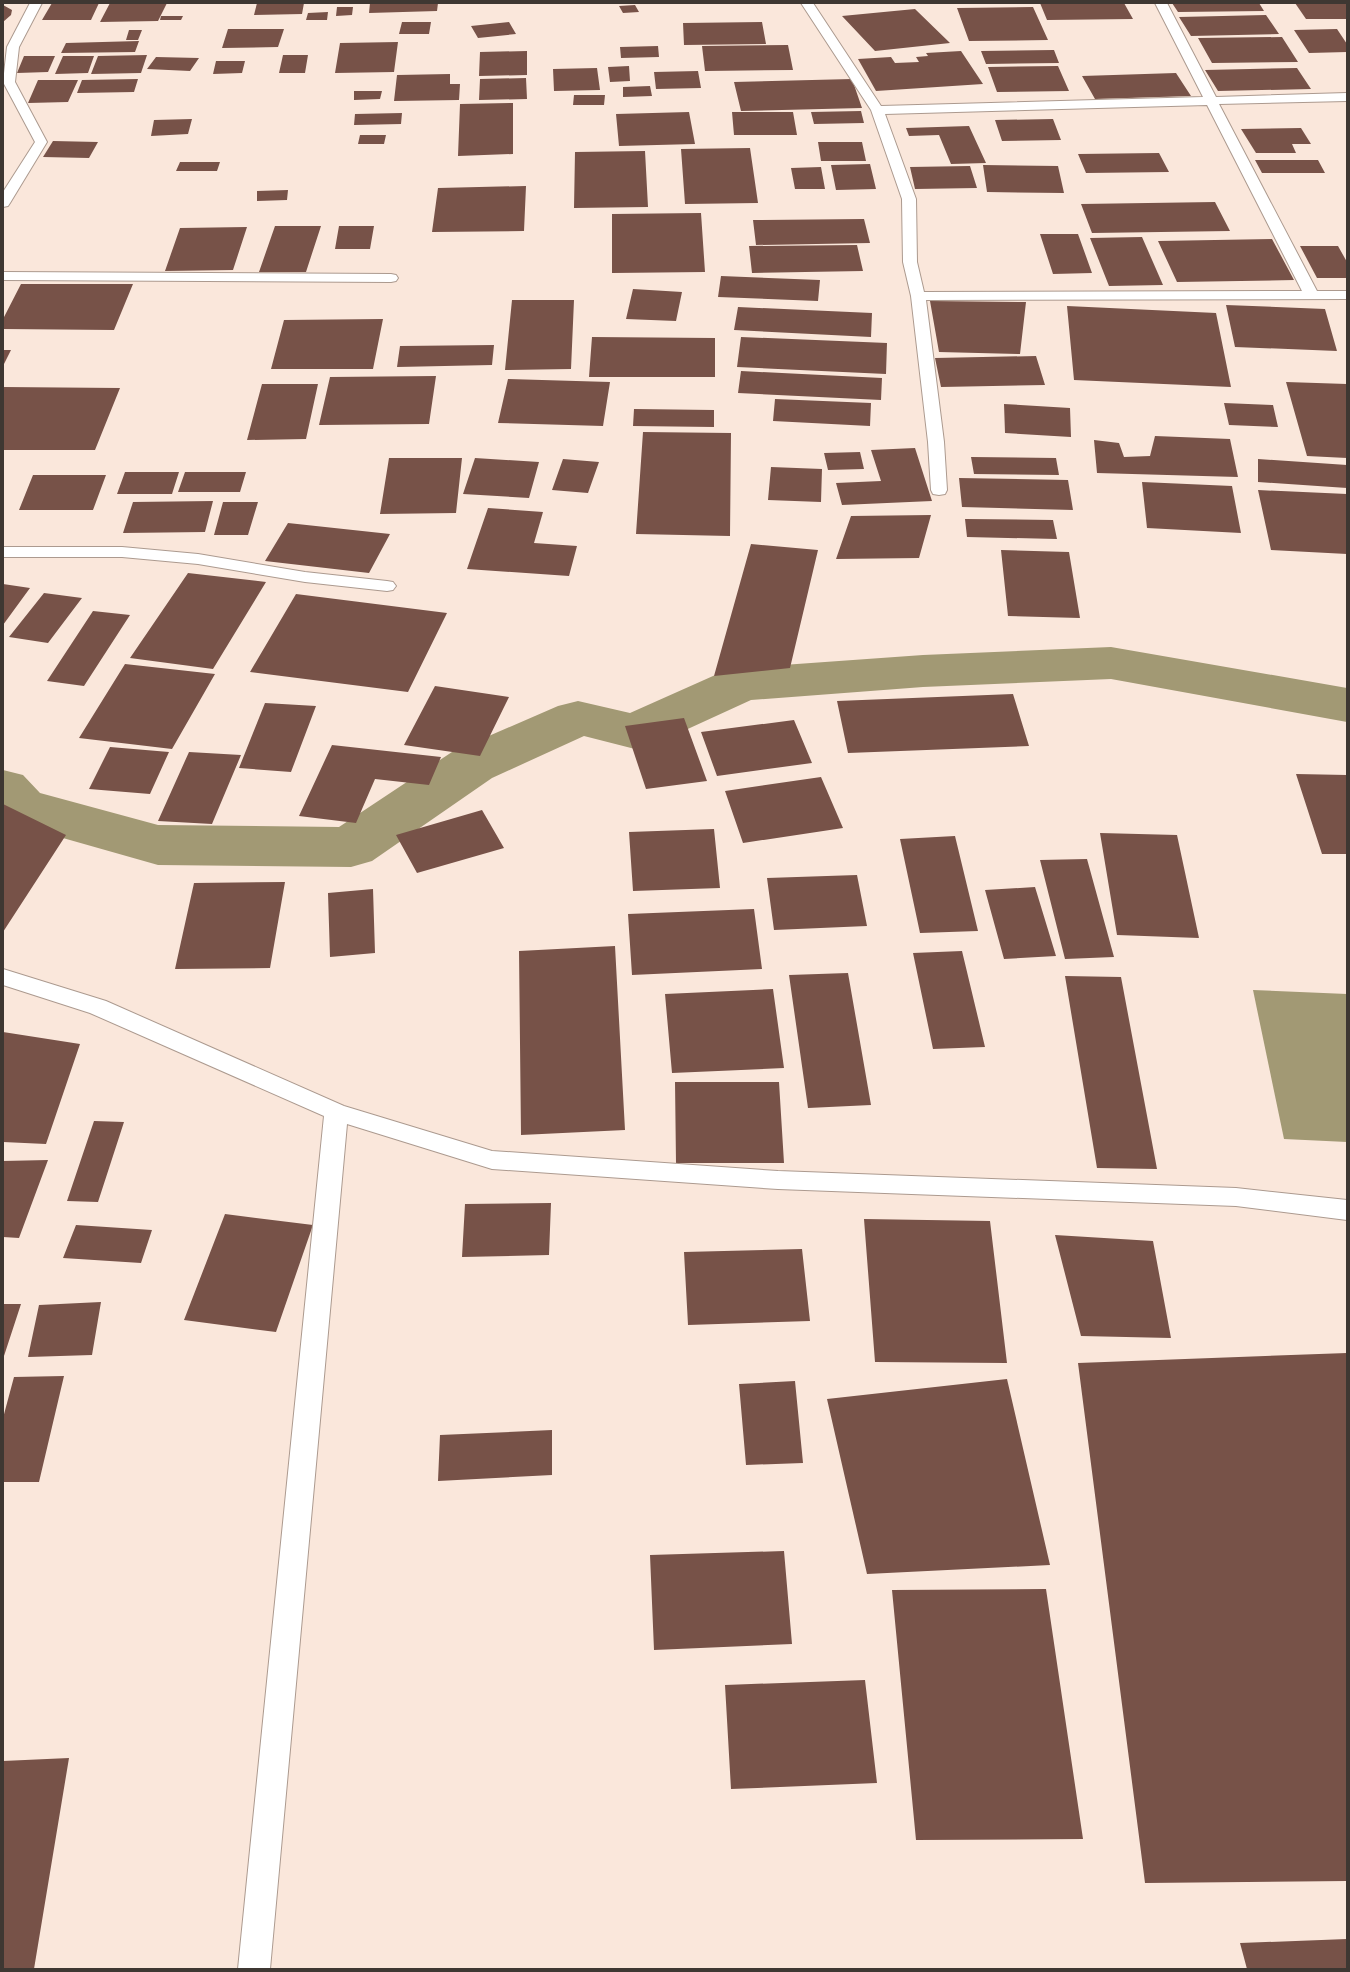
<svg xmlns="http://www.w3.org/2000/svg" width="1350" height="1972" font-family="Lora,serif">
<style>
.water{fill:#a29974}
.lines{fill:none;stroke-linecap:round;stroke-linejoin:round}
.canal{fill:#a29974;fill-rule:evenodd}
.building{fill:#775248}
.street-casing{stroke:#ac9a8f;stroke-width:2}
.street{fill:#fff;fill-rule:evenodd}
</style>
<rect width="100%" height="100%" fill="#fae7db"/>
<path class="water" d="M1253,990l94,4v148l-63,-3z"/>
<g class="lines">
<path class="canal" d="M1111,647l236,41v34l-236,-43 -188,8 -172,13 -96,44 -20,5 -51,-13 -92,42 -120,83 -21,6 -193,-2 -155,-44v-51l20,5 17,18 118,32 181,2 113,-75 106,-46 20,-5 52,12 92,-41 19,-4 182,-13z"/>
</g>
<path class="building" d="M52,3h47l-8,17h-49z
M110,3h57l-9,18 -58,1z
M257,3h47l-2,11 -48,1z
M370,3h68l-1,8 -68,2z
M1040,3h84l9,16 -86,1z
M1172,3h87l5,8 -86,1z
M1295,3h52v16h-41z
M3,5l9,5 -1,5 -8,7z
M635,5l4,7 -16,1 -4,-7z
M337,7h16l-1,8 -16,1z
M1033,7l15,33 -79,1 -12,-33z
M915,9l35,34 -75,8 -33,-35z
M328,12l-1,8h-21l2,-7z
M1266,15l13,19 -88,2 -12,-19z
M161,16h22l-2,4h-21z
M402,22h29l-2,12h-30z
M509,22l7,12 -38,4 -7,-12z
M762,22l4,22 -82,1 -1,-22z
M228,29h56l-6,18 -56,1z
M1337,29l10,15v8l-38,1 -15,-23z
M129,30h13l-4,10h-12z
M1282,37l16,25 -86,1 -14,-25z
M139,41l-4,11 -74,1 5,-10z
M398,42l-4,30 -59,1 5,-30z
M788,45l5,25 -88,1 -3,-25z
M658,46l1,11 -38,1 -1,-11z
M1054,50l5,13 -73,1 -5,-13z
M527,51v24l-48,1 1,-24z
M961,51l22,33 -107,7 -18,-32 33,-2 4,6 24,-1 -3,-5 12,-1 -2,-3z
M147,55l-6,18 -50,1 7,-18z
M283,55h25l-3,18h-26z
M24,56h31l-7,16 -31,1z
M63,56h31l-6,17 -33,1z
M156,57l43,1 -9,13 -43,-2z
M216,61h29l-3,12 -29,1z
M629,66l1,15 -20,1 -2,-15z
M1058,66l11,25 -72,1 -9,-25z
M597,68l3,22 -46,1 -1,-22z
M1297,68l14,21 -93,2 -13,-21z
M698,71l3,17 -45,1 -2,-17z
M1176,73l15,23 -96,3 -13,-23z
M450,74v10h10l-1,16 -65,1 3,-26z
M526,78l1,21 -48,1 1,-21z
M138,79l-4,13 -57,1 5,-13z
M852,79l10,29 -121,3 -7,-29z
M38,80h40l-10,22 -40,1z
M650,86l2,10 -29,1v-10z
M354,91h28l-2,8 -26,1z
M574,95h31l-1,10h-31z
M513,103v51l-55,2 2,-52z
M861,111l3,12 -50,1 -3,-12z
M689,112l6,32 -76,2 -3,-32z
M732,112h61l4,23h-63z
M402,113l-1,11 -47,1 1,-11z
M192,119l-4,15 -37,2 3,-16z
M1053,119l8,21 -59,1 -7,-21z
M969,126l17,37 -35,1 -12,-29 -30,1 -3,-8z
M1301,128l10,16h-19l4,9h-40l-15,-24z
M360,135h26l-2,9h-26z
M53,141l45,1 -9,16 -46,-1z
M818,142h44l4,19h-45z
M750,148l8,55 -73,1 -4,-55z
M645,151l3,56 -74,1 1,-56z
M1159,153l10,19 -83,1 -8,-19z
M1255,160h63l7,13h-63z
M180,162h40l-3,9h-41z
M870,164l6,25 -40,1 -5,-25z
M983,165l75,1 6,27 -77,-1z
M970,166l7,22 -62,1 -5,-22z
M821,167l4,22h-30l-4,-21z
M526,186l-2,45 -92,1 6,-44z
M288,190l-1,10 -30,1v-10z
M1215,202l15,29 -138,2 -11,-29z
M701,213l4,59 -93,1v-59z
M864,219l6,24 -114,2 -3,-25z
M275,226h46l-15,46h-47z
M339,226h35l-4,23h-35z
M247,227l-14,43 -68,1 15,-43z
M1040,234h38l14,39 -39,1z
M1142,237l21,48 -54,1 -19,-48z
M1272,239l22,41 -117,2 -19,-41z
M857,245l6,26 -111,2 -3,-27z
M1300,246h38l9,16v16h-30z
M721,276l99,4 -2,21 -100,-4z
M21,284h112l-19,46 -111,-1v-10z
M633,289l49,3 -6,29 -50,-2z
M512,300h62l-3,69 -66,1z
M930,301l96,1 -6,52 -81,-2z
M1226,305l99,4 12,42 -102,-4z
M1067,306l149,7 15,74 -157,-7z
M738,307l134,6 -1,24 -137,-7z
M383,319l-10,50h-102l13,-49z
M592,337l123,1v39h-126z
M741,337l146,6 -1,31 -149,-7z
M494,345l-2,20 -95,2 3,-21z
M3,350h8l-8,16z
M1036,356l9,29 -104,2 -6,-29z
M741,371l141,7 -1,22 -143,-7z
M436,376l-7,48 -110,1 11,-48z
M508,379l102,3 -7,44 -105,-3z
M1286,382l61,2v74l-40,-2z
M262,384h56l-12,55 -59,1z
M3,387l117,1 -25,62h-92z
M775,399l96,4 -1,23 -97,-5z
M1224,403l49,2 5,22 -49,-2z
M1004,404l66,4 1,29 -66,-4z
M634,409l80,1v17l-81,-1z
M643,432l88,1 -1,103 -94,-2z
M1155,436l75,3 8,38 -141,-4 -3,-33 25,3 5,14 26,-1z
M915,448l17,53 -90,4 -6,-22 45,-2 -10,-31z
M860,452l4,17 -36,1 -4,-17z
M971,457l85,1 3,17 -85,-1z
M389,458h73l-6,55 -76,1z
M475,458l64,4 -10,36 -66,-4z
M563,459l36,3 -11,31 -36,-3z
M1258,459l89,6v23l-89,-6z
M771,467l51,2 -1,33 -53,-2z
M125,472h54l-7,22h-55z
M185,472h61l-6,20h-62z
M33,475h73l-13,35h-74z
M959,478l109,2 5,30 -111,-3z
M1142,482l90,4 9,47 -94,-5z
M1258,490l89,4v60l-76,-4z
M213,501l-8,31 -82,1 10,-31z
M223,502h35l-10,33h-34z
M488,508l55,4 -9,31 43,3 -8,30 -102,-7z
M931,515l-12,43 -83,1 15,-43z
M965,519l88,1 4,19 -90,-2z
M288,523l102,11 -21,39 -104,-12z
M751,544l67,6 -28,118 -76,8z
M1001,550l68,2 11,66 -72,-2z
M188,573l78,9 -53,87 -83,-11z
M3,584l27,4 -27,37z
M44,593l38,5 -34,45 -39,-6z
M296,594l151,19 -39,79 -158,-20z
M93,611l37,4 -46,71 -37,-5z
M125,664l90,10 -43,75 -93,-11z
M435,686l74,11 -29,59 -76,-11z
M1013,694l16,52 -181,7 -11,-52z
M265,703l51,3 -25,66 -52,-4z
M684,718l23,63 -61,8 -21,-63z
M794,720l18,43 -95,13 -16,-44z
M332,745l109,12 -12,28 -54,-6 -19,44 -57,-7z
M110,747l59,5 -19,42 -61,-5z
M189,752l52,3 -29,69 -54,-3z
M1296,774l51,1v79h-25z
M821,777l22,51 -100,15 -18,-52z
M3,804l63,31 -63,97z
M482,810l22,38 -87,25 -21,-38z
M714,829l6,59 -87,3 -4,-59z
M1100,833l77,2 22,103 -82,-3z
M955,836l23,95 -58,2 -20,-94z
M1087,859l27,98 -49,2 -25,-99z
M857,875l10,51 -93,4 -7,-52z
M285,882l-15,86 -95,1 19,-86z
M1035,887l21,69 -52,3 -19,-69z
M373,889l2,64 -45,4 -2,-64z
M754,909l8,60 -130,6 -4,-61z
M615,946l10,184 -104,5 -2,-184z
M962,951l23,96 -52,2 -20,-96z
M848,973l23,132 -63,3 -19,-133z
M1065,976l56,1 36,192 -60,-1z
M773,989l11,79 -112,5 -7,-79z
M3,1032l77,12 -34,100 -43,-2z
M675,1082h104l5,81h-108z
M94,1121l30,1 -26,80 -31,-1z
M48,1160l-29,78 -16,-1v-76z
M551,1203l-2,52 -87,2 3,-53z
M225,1214l88,11 -37,107 -92,-12z
M864,1219l126,2 17,142 -132,-1z
M76,1225l76,5 -11,33 -78,-5z
M1055,1235l98,6 18,97 -90,-2z
M802,1249l8,72 -122,4 -4,-73z
M101,1302l-9,53 -64,2 11,-52z
M3,1304h18l-18,55z
M1347,1353v528l-202,2 -67,-520z
M64,1376l-25,106h-36v-64l11,-41z
M1007,1379l43,186 -183,9 -40,-175z
M795,1381l8,82 -57,2 -7,-81z
M552,1430v45l-114,6 2,-46z
M784,1551l8,93 -138,6 -4,-95z
M1046,1589l37,250 -167,1 -24,-250z
M865,1680l12,103 -146,6 -6,-104z
M69,1758l-35,211h-31v-208z
M1347,1939v30h-100l-7,-26z"/>
<g class="lines">
<g class="street-casing">
<path id="street" d="M30,3h12l-23,44 -4,35 32,60 -37,61 -2,3 -5,1v-15l32,-50 -32,-60 4,-35z
M801,3h12l68,103 322,-9 -48,-94h12l49,94 131,-4v8l-128,3 98,187h30v8l-421,1 18,142 3,48 -2,4 -6,1 -6,-1 -2,-4 -3,-48 -17,-146 -8,-34 -1,-63 -31,-89zM1207,105l95,186 -378,1 -7,-30 -1,-63 -31,-85z
M3,272l388,2 5,1 2,3 -2,3 -5,1 -388,-2z
M3,547h119l76,7 107,18 82,9 6,1 3,4 -3,4 -6,1 -82,-9 -107,-18 -76,-7h-119z
M3,969l103,32 238,105 148,45 286,20 458,17 111,12v20l-111,-14 -458,-17 -286,-20 -145,-45 -77,845h-32l86,-853 -234,-103 -87,-28z"/>
</g>
<use href="#street" class="street"/>
</g>
<rect width="1350" height="1972" fill="none" stroke="#3e3732" stroke-width="8"/>
</svg>
